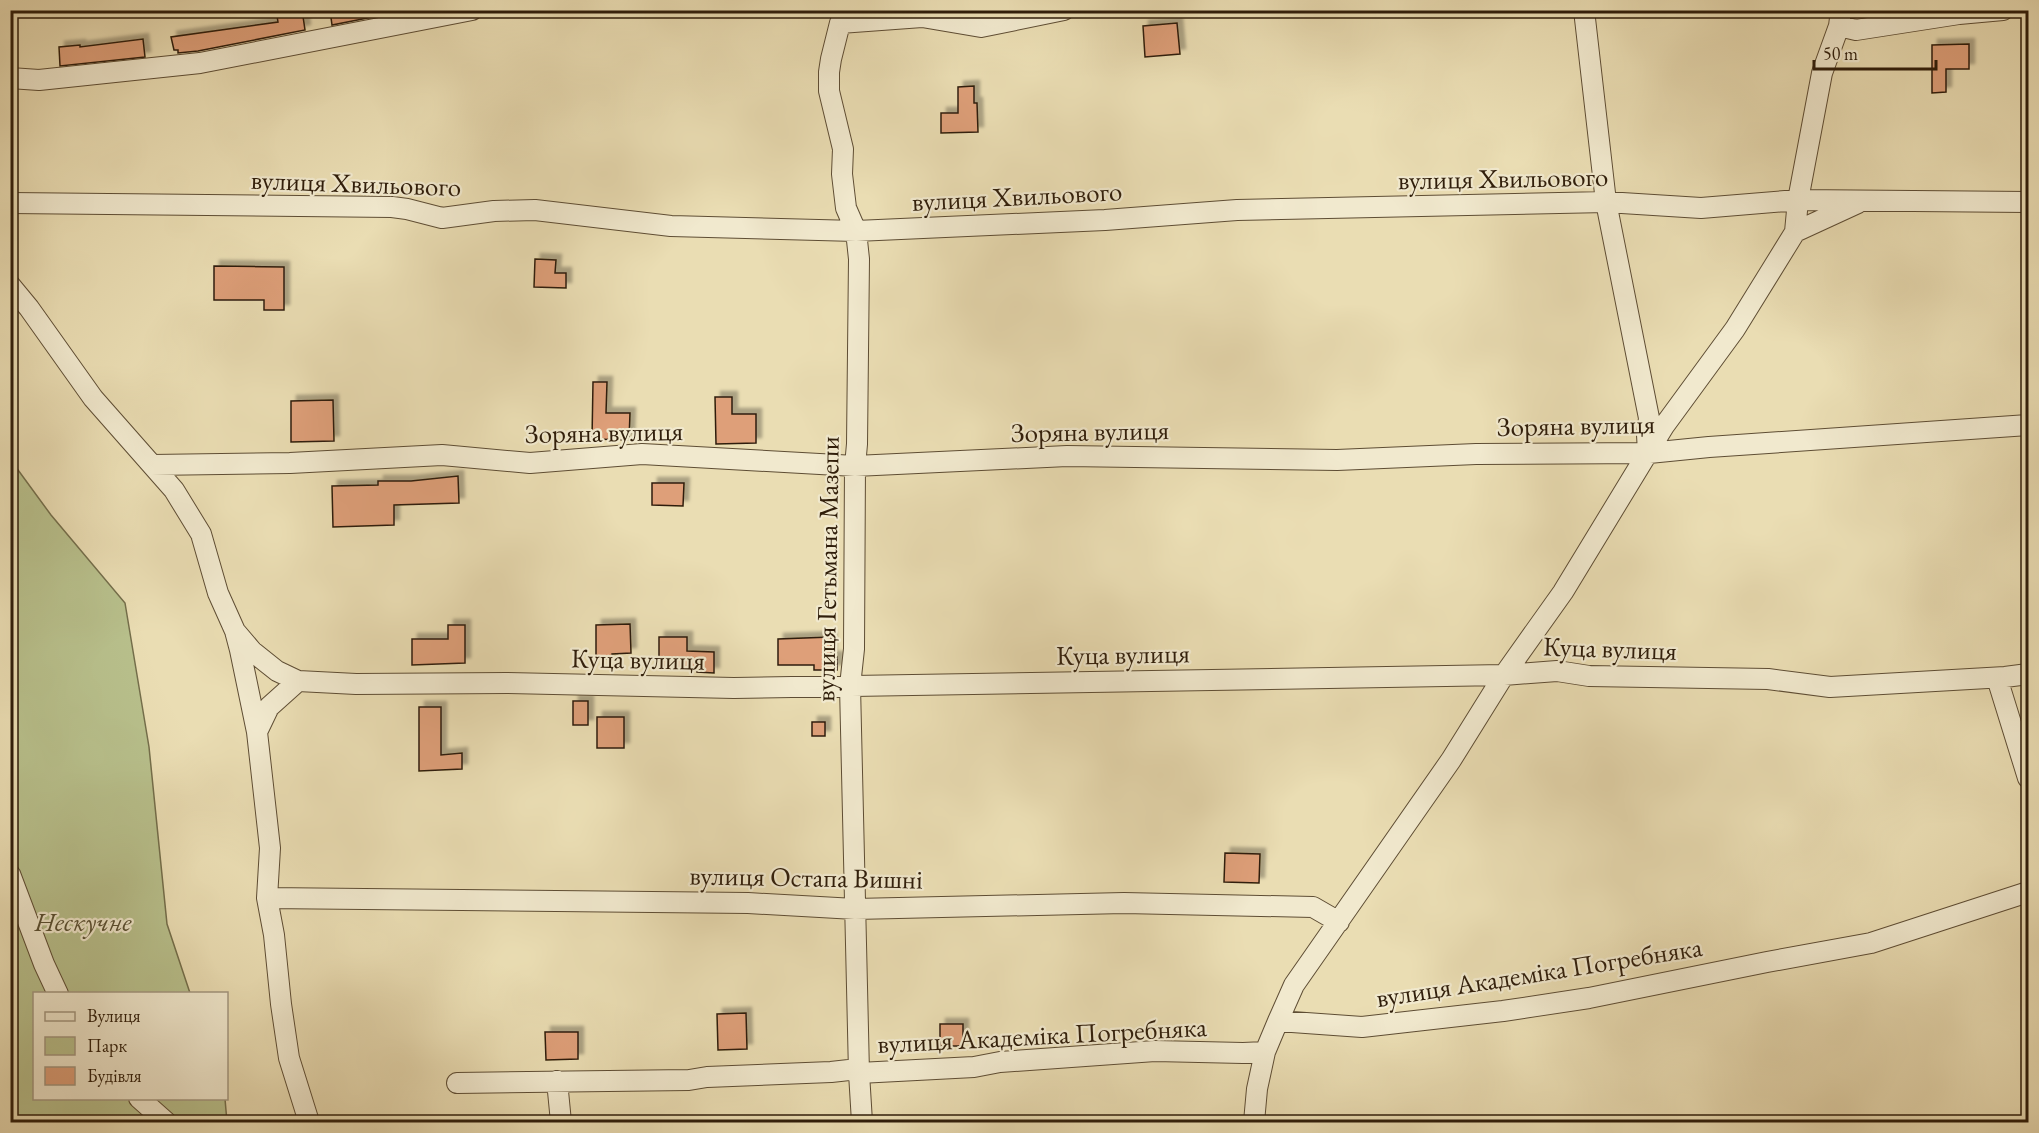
<svg xmlns="http://www.w3.org/2000/svg" width="2039" height="1133" font-family="'EB Garamond',serif">
<style>
.green{fill:#b8c08c;stroke:#746e4b;stroke-width:1.5}
.building{fill:#de9f79;stroke:#2f1d0a;stroke-width:1.5;filter:url(#shadow)}
.lines{fill:none;stroke-linecap:round;stroke-linejoin:round}
.minor-casing{stroke:#5e4d34;stroke-width:22}
.minor{stroke:#f1e9ce;stroke-width:20}
.labels{text-anchor:middle;dominant-baseline:central;stroke-width:4.5;stroke-linejoin:round;paint-order:stroke}
.street-label{font-size:27px;fill:#2f1d0a;stroke:#f1e9ce}
.park-label{font-size:27px;font-style:italic;fill:#584e31;stroke:#f1e9ce}
</style>
<defs>
<filter id="shadow"><feDropShadow dx="5.5" dy="-5.5" stdDeviation="1.5" flood-color="#0004"/></filter>
</defs>
<rect width="100%" height="100%" fill="#eaddb3"/>
<filter id="stains"><feTurbulence type="fractalNoise" baseFrequency=".00333" numOctaves="4"/><feColorMatrix values="0 0 0 0 .2 0 0 0 0 .09 0 0 0 0 .02 0 0 0 .5 -.17"/></filter>
<radialGradient id="worn" r=".72"><stop offset=".6" stop-color="#630" stop-opacity="0"/><stop offset="1" stop-color="#630" stop-opacity=".3"/></radialGradient>
<path class="green" d="M10,459l41,56 74,88 24,144 18,177 23,69 -156,1v104l191,1 2,23h-216z"/>
<path class="building" d="M276,10h26l3,20 -107,21 -20,2v-3h-4l-3,-13 107,-15z
M330,10h73v1l-71,14z
M1177,23l3,31 -35,3 -2,-31z
M143,39l2,18 -85,9 -1,-19 21,-2v2z
M1969,44v25h-23v23l-14,1v-48z
M974,86v17h3l1,29 -37,1v-20h17v-26z
M535,259l21,1 -1,13h11v15l-32,-1z
M214,266l70,1v43h-20v-10h-50z
M593,382h14l-1,31h24l-1,27 -37,-1z
M715,397h17v17h24v29l-40,1z
M333,400l1,41 -43,1v-41z
M458,476l1,27 -65,2v20l-61,2 -1,-41 46,-1v-4h33z
M652,483h32l-1,23 -31,-1z
M630,624l1,29 -19,1v5h-16v-34z
M448,625h17v38l-53,2v-26h36z
M659,637h28v14l27,1v21l-17,-1v-4h-38z
M831,637v20h6v13h-23v-5h-36v-26z
M573,701h15v24h-15z
M419,707h22v48l21,-2v16l-43,2z
M597,717h27v31h-27z
M812,722h13v14h-13z
M1225,853l35,1 -1,29 -35,-1z
M746,1013l1,36 -29,1 -1,-36z
M940,1024h23v22h-23z
M545,1032h33v27l-32,1z"/>
<g class="lines">
<g class="minor-casing">
<path id="minor" d="M847,10l-7,13 -9,36 -2,13v19l14,58 -1,25 4,34 10,23 3,28 -2,185 -2,22 -1,183 -4,37 9,387 3,49
M1584,10l22,192 43,216 -2,17 1,17
M840,23l82,-6 59,10 83,-17
M1839,26l17,4 103,-16 44,-4
M10,78l29,2 161,-17 272,-53
M10,203l382,4 15,2 35,9 52,-7 41,-1 136,16 185,5 249,-11 132,-10 369,-8 95,6 97,-8 230,2
M1795,232l63,-29
M10,285l19,23 64,90 81,92 27,44 17,59 17,38 5,19 17,82 13,116 -3,50 7,37 7,69 8,54 20,64
M152,465l138,-2 152,-8 88,8 112,-9 213,12 212,-10 270,4 139,-6 173,-1 60,-6 319,-22
M235,631l17,20 25,20 21,10 58,3 151,-1 227,5 770,-13 53,-4 32,5 179,3 62,8 175,-10 23,-3
M1997,678l31,100
M257,732l12,-25 29,-26
M10,874l34,90 14,30
M267,898l481,5 107,6 269,-6 189,4 26,15
M1278,1021l16,-36 157,-225 53,-85 59,-83 101,-166 71,-97 60,-97 3,-32 24,-127 17,-47 2,-16
M557,1081l4,41
M457,1083l232,-3 18,-3 124,-5 18,-2 10,3 115,-6 26,-5 155,-11 88,2 22,-1 13,-31 84,6 141,-16 86,-13 178,-36 104,-19 157,-51
M139,1098l27,24
M1254,1122l3,-33 8,-37"/>
</g>
<use href="#minor" class="minor"/>
</g>
<g class="labels">
<g class="street-label">
<text transform="translate(1503 178) rotate(-1)">вулиця Хвильового</text>
<text transform="translate(356 183) rotate(2)">вулиця Хвильового</text>
<text transform="translate(1017 196) rotate(-3)">вулиця Хвильового</text>
<text transform="translate(1576 425) rotate(-1)">Зоряна вулиця</text>
<text transform="translate(1090 431) rotate(-1)">Зоряна вулиця</text>
<text transform="translate(604 432) rotate(-1)">Зоряна вулиця</text>
<text transform="translate(827 569) rotate(-89)">вулиця Гетьмана Мазепи</text>
<text transform="translate(1610 648) rotate(2)">Куца вулиця</text>
<text transform="translate(1123 654) rotate(-1)">Куца вулиця</text>
<text transform="translate(638 659) rotate(1)">Куца вулиця</text>
<text transform="translate(806 877) rotate(1)">вулиця Остапа Вишні</text>
<text transform="translate(1539 972) rotate(-9)">вулиця Академіка Погребняка</text>
<text transform="translate(1042 1035) rotate(-3)">вулиця Академіка Погребняка</text>
</g>
<g class="park-label">
<text x="83" y="921">Нескучне</text>
</g>
</g>
<rect width="2039" height="1133" fill="none" stroke="#eaddb3" stroke-width="36"/>
<rect x="12" y="12" width="2015" height="1109" fill="none" stroke="#2f1d0a" stroke-width="3"/>
<rect x="18" y="18" width="2003" height="1097" fill="none" stroke="#2f1d0a" stroke-width="1.5"/>
<rect x="33" y="992" width="195" height="108" fill="#f1e9ce" stroke="#a39780" stroke-width="1.5"/>
<rect x="45" y="1012" width="30" height="9" fill="#f1e9ce" stroke="#a39780" stroke-width="1.5"/>
<text x="87" y="1022" font-size="18" fill="#2f1d0a">Вулиця</text>
<rect x="45" y="1037" width="30" height="18" fill="#b8c08c" stroke="#a39780" stroke-width="1.5"/>
<text x="87" y="1052" font-size="18" fill="#2f1d0a">Парк</text>
<rect x="45" y="1067" width="30" height="18" fill="#de9f79" stroke="#a39780" stroke-width="1.5"/>
<text x="87" y="1082" font-size="18" fill="#2f1d0a">Будівля</text>
<path d="M1814 60v9h122v-9" fill="none" stroke="#2f1d0a" stroke-width="3"/>
<text x="1823" y="60" font-size="18" fill="#2f1d0a" stroke="#f1e9ce" stroke-width="4.5" paint-order="stroke">50 m</text>
<rect width="100%" height="100%" filter="url(#stains)"/>
<rect width="100%" height="100%" fill="url(#worn)"/>
</svg>
